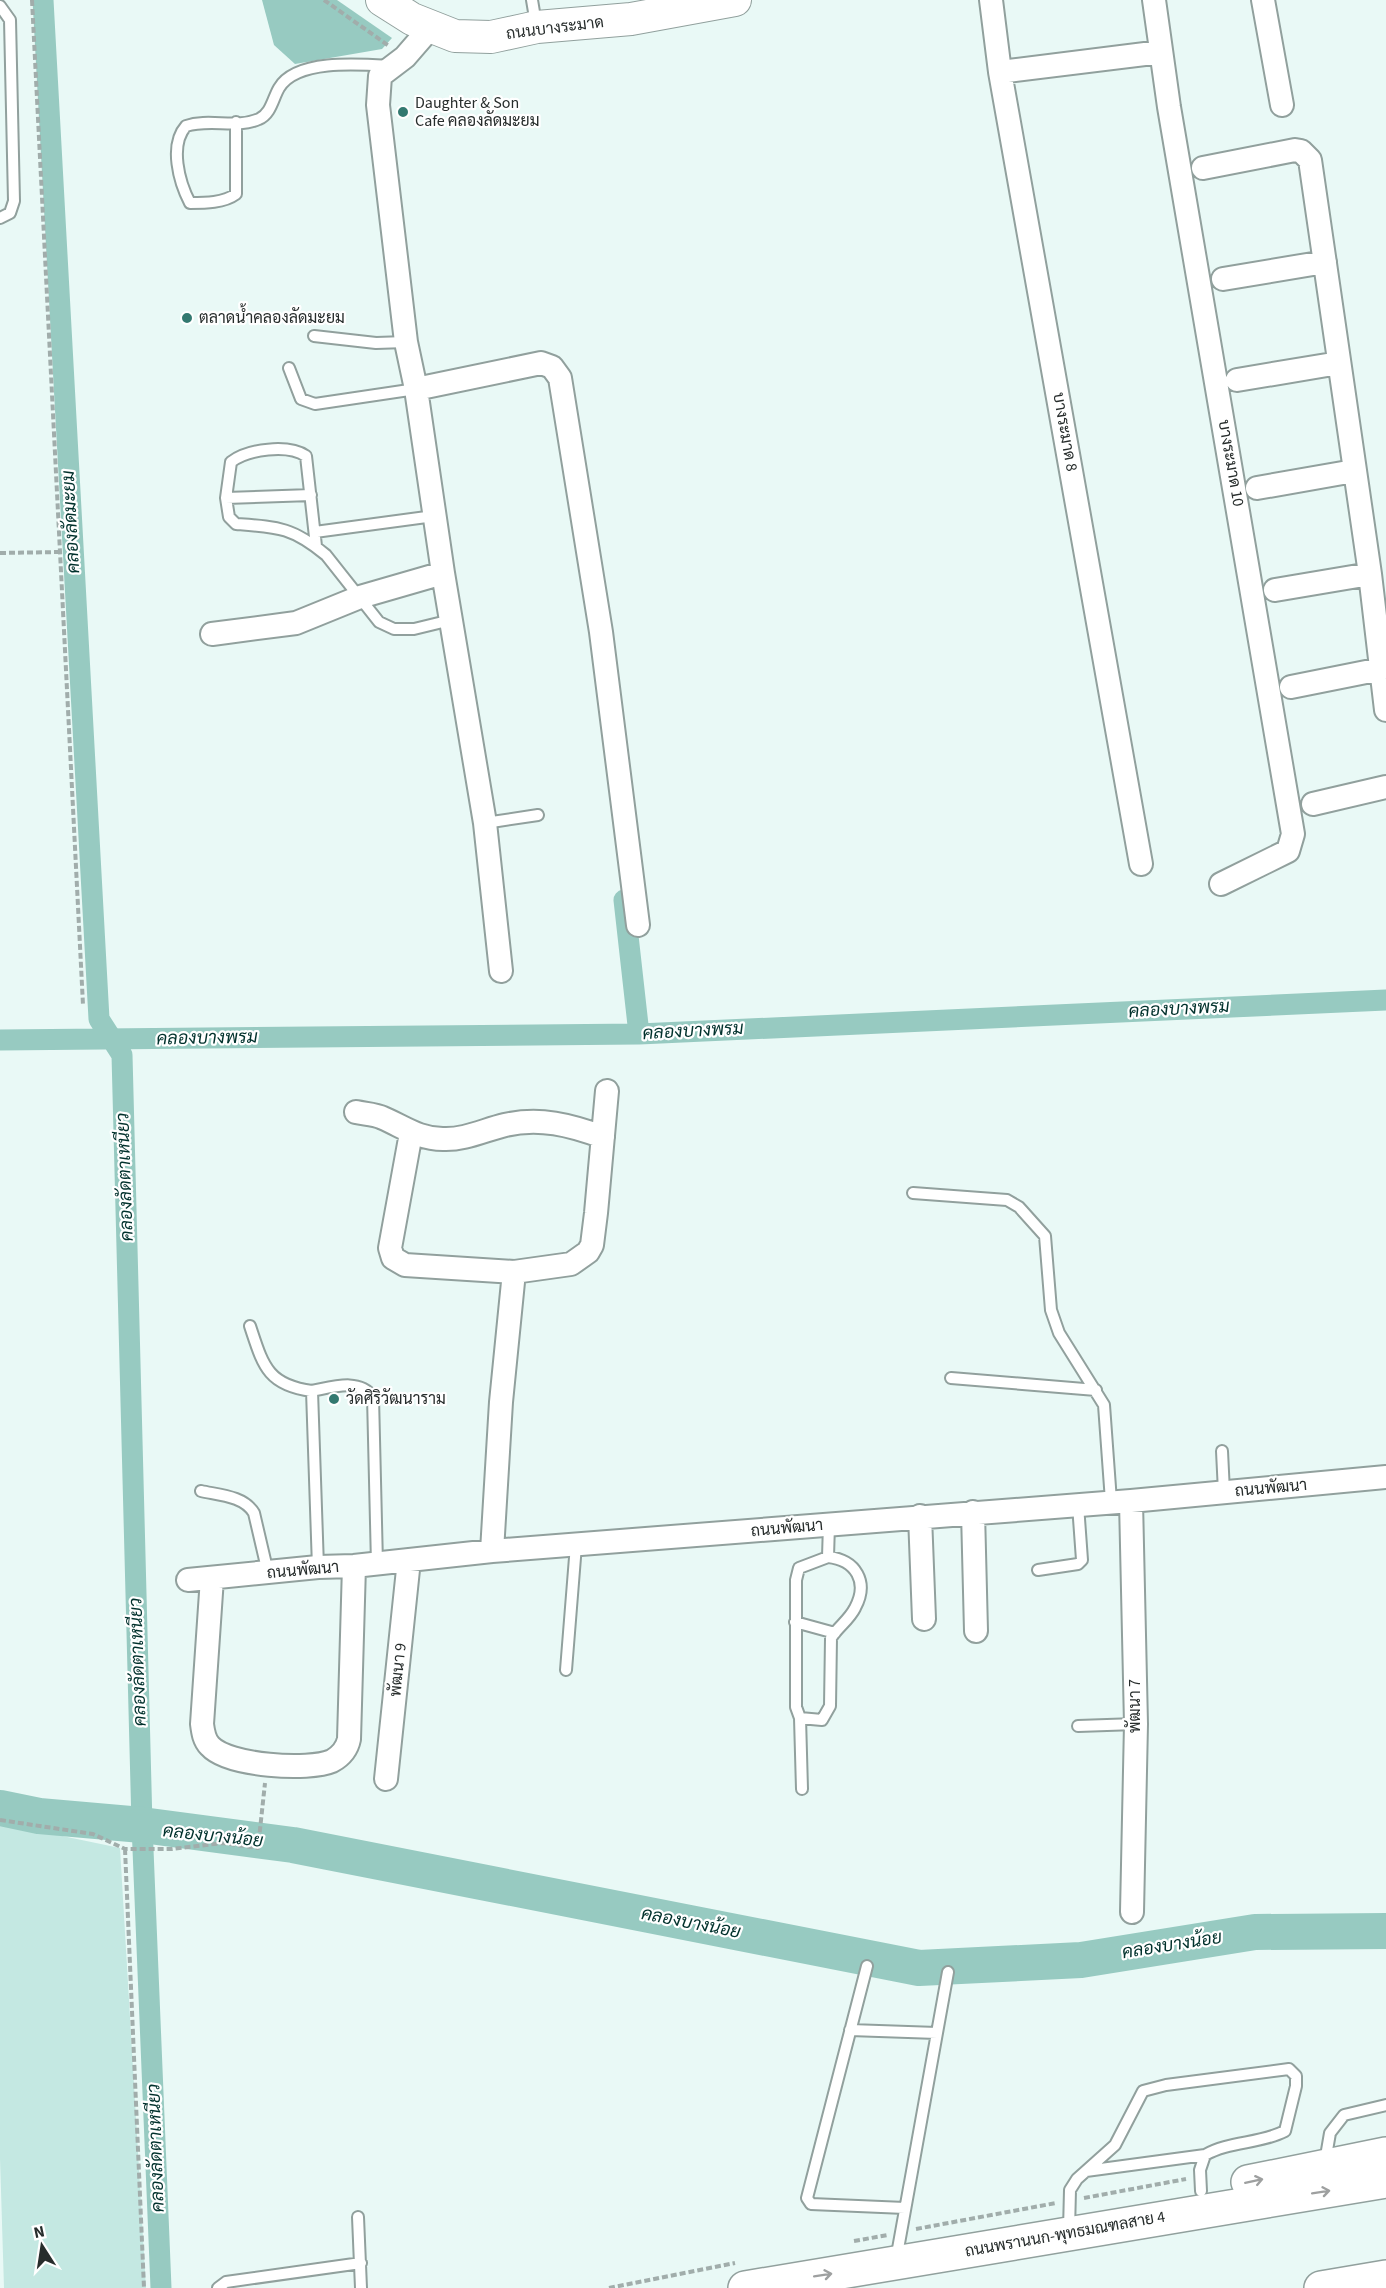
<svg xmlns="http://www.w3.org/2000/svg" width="1386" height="2288" font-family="'Source Sans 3',Sarabun,sans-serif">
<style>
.green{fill:#c4e8e2}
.water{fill:#97cac1}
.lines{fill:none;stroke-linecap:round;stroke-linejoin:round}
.canal{stroke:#97cac1;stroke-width:21}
.river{stroke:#97cac1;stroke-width:36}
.lane-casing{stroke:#91a09d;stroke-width:14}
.street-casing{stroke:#91a09d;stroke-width:26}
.secondary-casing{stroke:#91a09d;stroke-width:34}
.primary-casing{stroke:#91a09d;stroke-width:36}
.path{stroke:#a1adab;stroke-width:4;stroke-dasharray:6 3;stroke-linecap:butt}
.lane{stroke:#fff;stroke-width:10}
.street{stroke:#fff;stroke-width:22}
.secondary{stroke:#fff;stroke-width:32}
.primary{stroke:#fff;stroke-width:33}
.oneway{stroke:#9ea0a0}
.poi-dot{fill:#337970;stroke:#fff;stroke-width:2}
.labels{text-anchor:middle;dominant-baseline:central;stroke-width:4.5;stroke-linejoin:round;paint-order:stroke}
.street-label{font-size:16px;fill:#272d2c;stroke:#fff}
.poi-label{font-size:16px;fill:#272d2c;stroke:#fff;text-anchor:start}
.water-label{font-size:18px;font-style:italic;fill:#00312c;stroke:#fff}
</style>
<rect width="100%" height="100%" fill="#e9f9f6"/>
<path class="green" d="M0,1823l120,25 26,440h-142l-4,-130z"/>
<path class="water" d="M262,0h75l55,38 -10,11 -87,15 -21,-19z"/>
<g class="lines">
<path class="canal" d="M43,0l56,1019 23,36 20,770 19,463
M624,900l15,134
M0,1040l639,-6 747,-34"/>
<path class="river" d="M0,1808l39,8 103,9 151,20 626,123 162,-8 174,-28 131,-1"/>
<g class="lane-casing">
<path id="lane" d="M532,0l4,24
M0,6l10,14 4,181 -4,12 -10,5
M236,122v72c-12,9 -31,9 -46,9 -11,-21 -21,-58 -4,-77 23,-8 51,3 73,-7 12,-5 14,-21 20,-31 17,-29 80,-24 110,-22
M314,336l62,7 30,-1
M289,368l12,31 14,5 101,-15
M311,495l-85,3 5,-36c17,-13 57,-18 75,-6l10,90
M226,498l3,19 7,7c42,3 56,3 90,31l53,67 15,7h20l37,-9
M315,532l119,-16
M485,823l53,-8
M913,1193l94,7 12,7 26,29 6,74 8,23 45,72 7,96
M250,1326c13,39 17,59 62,65
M951,1378l145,12
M1222,1451l2,41
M201,1491c18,4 43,5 53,22l14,60
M828,1557c28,3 41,25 27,51 -6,12 -17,19 -24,30l-1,68 -8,14 -22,-2 -4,-11v-127l3,-12z
M828,1557l1,-33
M318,1567l-6,-176c21,-4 47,-13 61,6l4,167
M1038,1570l40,-6 4,-4 -4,-55
M795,1622l40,11
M566,1670l10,-125
M800,1718l2,71
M1078,1726l58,-2
M867,1966l-60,232 4,6 94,4
M850,2030l87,3
M1325,2162l5,-29 14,-18 42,-10
M1086,2171l119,-16
M358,2217l3,71
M1069,2230l1,-40 7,-11 38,-34 28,-54 23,-6 123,-16 7,7v10l-11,45c-25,13 -56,10 -80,24l-5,15 1,21
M896,2260l52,-288
M218,2288l8,-6 135,-19"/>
</g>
<g class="street-casing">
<path id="street" d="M991,0l9,72 141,792
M1154,0l15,107 124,727 -5,17 -67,33
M1263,0l19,105
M431,27l-26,30 -25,19 -2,29 28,237 10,47 27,184 42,250 16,148
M1000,72l161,-20
M1203,168l92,-18 6,1 9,9 60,414 16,136
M1223,279l102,-17
M1237,380l102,-17
M416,389l125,-26 11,4 8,11 41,254 37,293
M1257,488l97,-17
M1275,590l95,-16
M212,634l84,-11 64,-26 83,-24
M1291,687l90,-18
M1313,804l73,-17
M356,1112c9,2 19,2 27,6 21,9 36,21 60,21 22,1 41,-9 62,-14 35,-8 65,0 98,12
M411,1133l-21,115 3,10 12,7 109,7
M1131,1501l5,223 -4,188
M973,1512l3,119
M920,1516l4,103
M492,1551l9,-149 13,-130 57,-8 17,-12 4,-7 4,-32 11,-122
M212,1578l-10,146c1,8 2,16 8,22 18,20 99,25 122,15 9,-5 15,-12 17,-22l5,-173
M188,1580l130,-13 36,-1 138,-15 639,-50 255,-24
M386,1779l23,-219"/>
</g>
<g class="secondary-casing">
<path id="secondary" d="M382,0l30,19 43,17 36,1 46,-10 94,-8 104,-19"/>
</g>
<g class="primary-casing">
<path id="primary" d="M1248,2182l138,-28
M745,2288l641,-107
M1321,2288l65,-11"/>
</g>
<path class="path" d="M32,0l51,1005
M324,0l65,46
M0,553l60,-1
M0,1820l93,14 32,15h47l51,-6 35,5 7,-65
M125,1849l19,439
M1084,2198l102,-19
M916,2229l140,-26
M854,2241l34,-6
M609,2288l126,-25"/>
<use href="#lane" class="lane"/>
<use href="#street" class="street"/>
<use href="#secondary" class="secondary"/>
<use href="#primary" class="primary"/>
</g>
<defs><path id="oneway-shaft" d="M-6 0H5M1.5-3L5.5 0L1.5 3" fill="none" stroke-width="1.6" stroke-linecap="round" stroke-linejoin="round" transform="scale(1.5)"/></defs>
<g class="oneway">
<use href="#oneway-shaft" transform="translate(1254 2181) rotate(-12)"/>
<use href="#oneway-shaft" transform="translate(1321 2192) rotate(-9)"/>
<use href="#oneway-shaft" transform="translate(823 2275) rotate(-9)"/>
</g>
<g class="poi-dot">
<circle cx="403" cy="112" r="6"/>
<circle cx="187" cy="318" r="6"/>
<circle cx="334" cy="1399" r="6"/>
</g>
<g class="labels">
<g class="street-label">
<text transform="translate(555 28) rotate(-7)">ถนนบางระมาด</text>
<text transform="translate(1065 432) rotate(80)">บางระมาด 8</text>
<text transform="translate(1231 463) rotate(80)">บางระมาด 10</text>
<text transform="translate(1271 1488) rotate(-5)">ถนนพัฒนา</text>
<text transform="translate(787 1528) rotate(-5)">ถนนพัฒนา</text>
<text transform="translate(303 1570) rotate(-5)">ถนนพัฒนา</text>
<text transform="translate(398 1670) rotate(-84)">พัฒนา 9</text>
<text transform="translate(1135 1706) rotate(-90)">พัฒนา 7</text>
<text transform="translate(1065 2234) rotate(-10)">ถนนพรานนก-พุทธมณฑลสาย 4</text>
</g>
<g class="poi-label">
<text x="415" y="103">Daughter &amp; Son<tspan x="415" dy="18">Cafe คลองลัดมะยม</tspan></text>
<text x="199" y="318">ตลาดน้ำคลองลัดมะยม</text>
<text x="346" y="1399">วัดศิริวัฒนาราม</text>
</g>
<g class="water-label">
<text transform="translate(71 522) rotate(-93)">คลองลัดมะยม</text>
<text transform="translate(1179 1009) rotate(-3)">คลองบางพรม</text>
<text transform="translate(693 1031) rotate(-3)">คลองบางพรม</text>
<text transform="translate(207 1038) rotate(-1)">คลองบางพรม</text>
<text transform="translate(125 1177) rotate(-92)">คลองลัดตาเหนียว</text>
<text transform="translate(138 1662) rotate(-92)">คลองลัดตาเหนียว</text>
<text transform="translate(213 1836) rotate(6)">คลองบางน้อย</text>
<text transform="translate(691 1923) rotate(11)">คลองบางน้อย</text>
<text transform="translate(1172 1945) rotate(-9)">คลองบางน้อย</text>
<text transform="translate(156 2148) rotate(-92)">คลองลัดตาเหนียว</text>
</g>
</g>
<g transform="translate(42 2246) rotate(348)" stroke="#ffffff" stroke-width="4.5" paint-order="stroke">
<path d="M0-4.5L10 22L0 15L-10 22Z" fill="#272d2c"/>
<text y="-9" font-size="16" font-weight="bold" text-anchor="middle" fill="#272d2c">N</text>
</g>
</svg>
